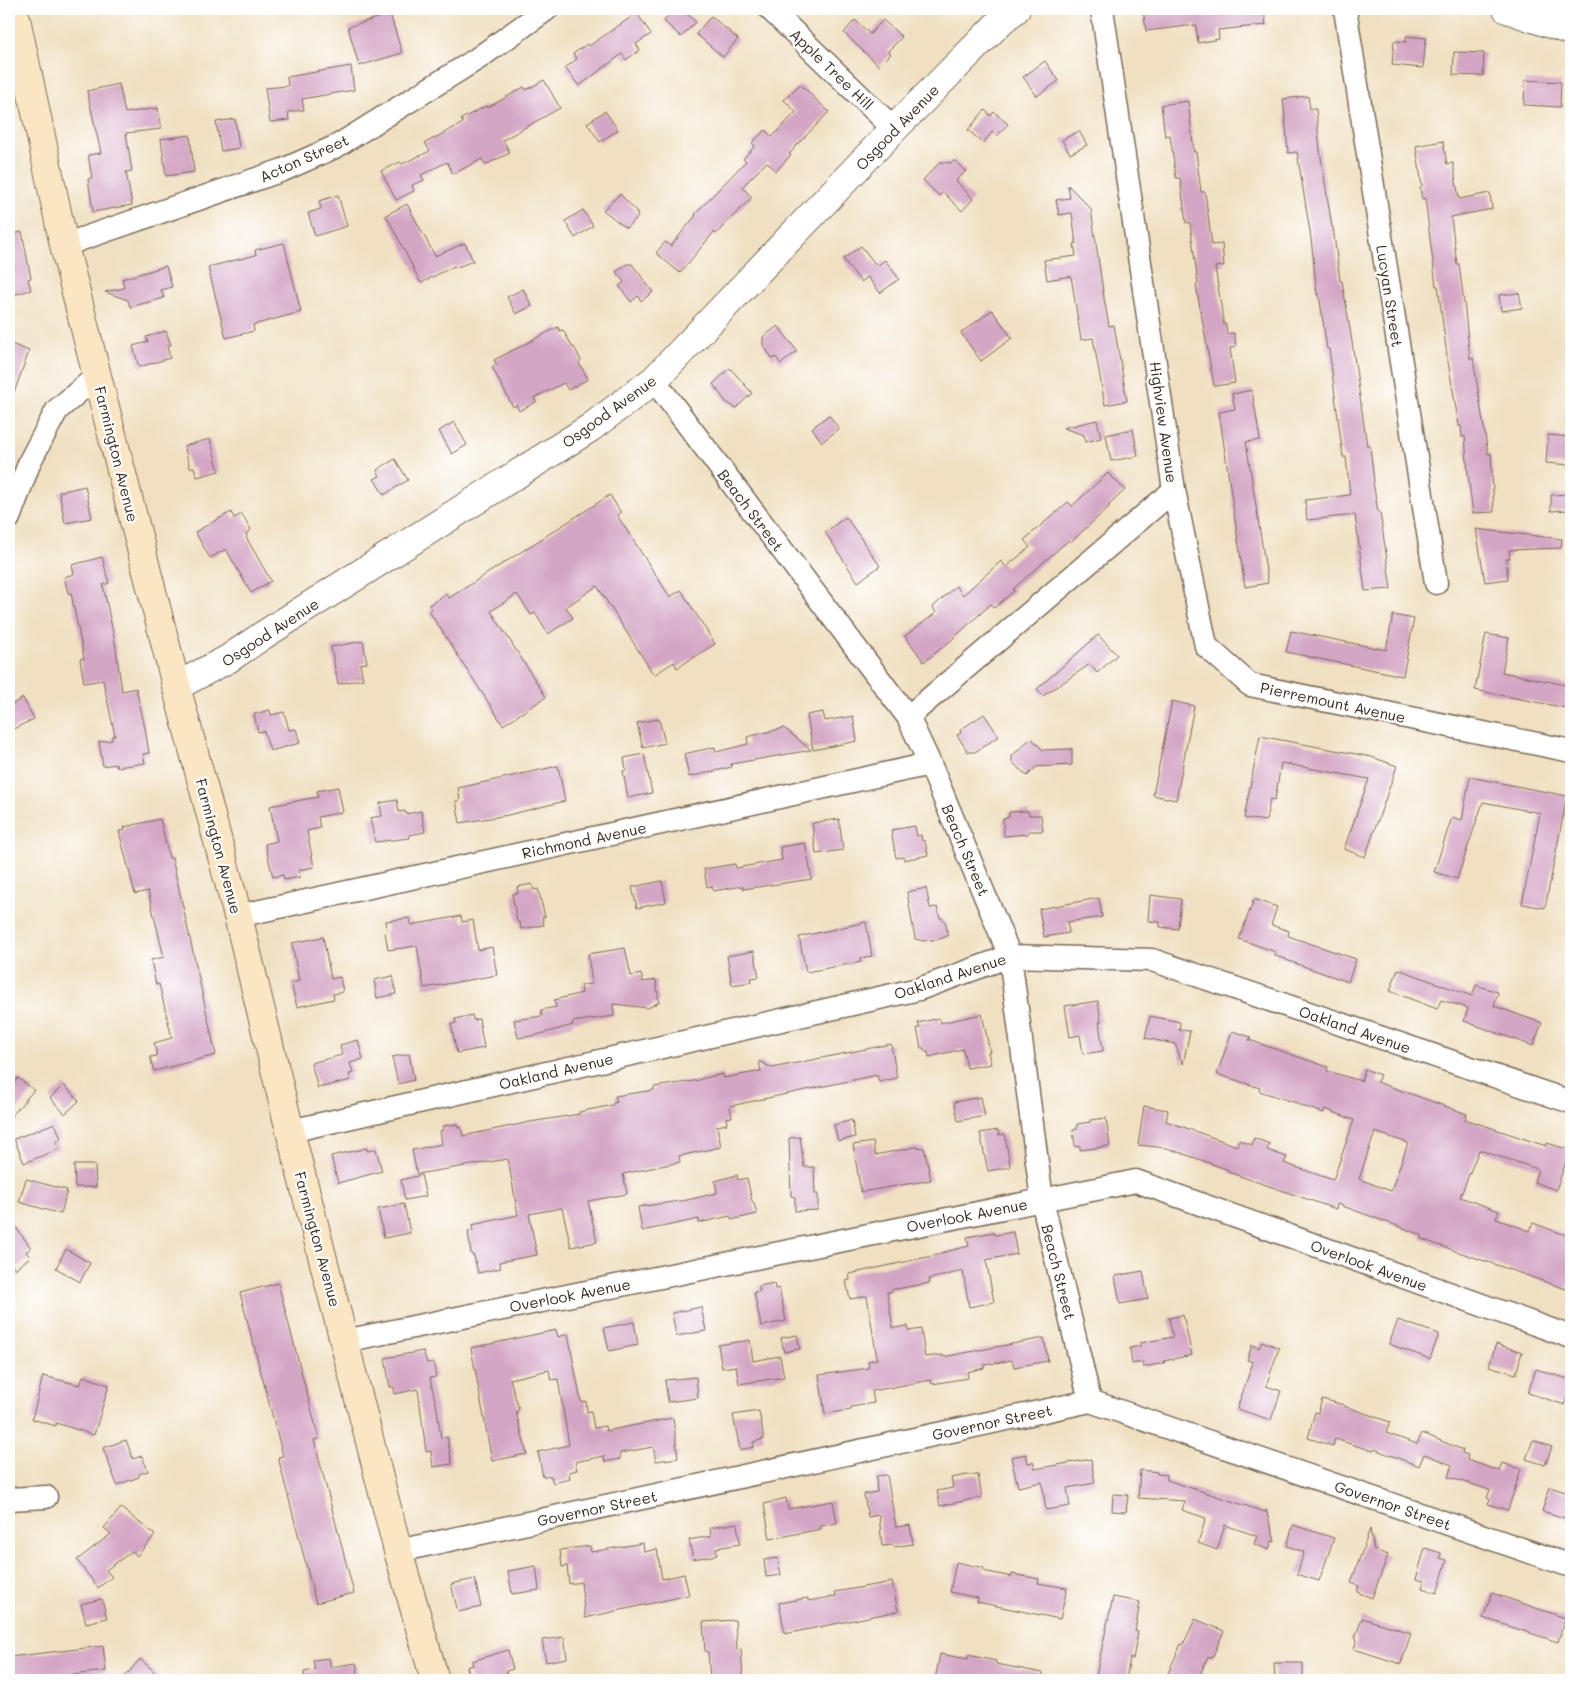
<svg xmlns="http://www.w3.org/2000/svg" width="1580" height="1689" font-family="Mali,sans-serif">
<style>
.building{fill:#d4a6c5;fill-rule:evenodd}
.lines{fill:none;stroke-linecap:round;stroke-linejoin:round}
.minor-casing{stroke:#7a6a57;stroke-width:25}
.tertiary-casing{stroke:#7a6a57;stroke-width:30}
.secondary-casing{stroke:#7a6a57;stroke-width:30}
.minor{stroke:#fff;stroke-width:22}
.tertiary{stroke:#fff;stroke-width:28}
.secondary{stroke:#fbe6c3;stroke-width:28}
.labels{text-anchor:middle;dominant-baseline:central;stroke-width:4.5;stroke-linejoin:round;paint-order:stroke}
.street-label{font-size:15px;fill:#3b2a1e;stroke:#fff}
</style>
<rect width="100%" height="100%" fill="#fff"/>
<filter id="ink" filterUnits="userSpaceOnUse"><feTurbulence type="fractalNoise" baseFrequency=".02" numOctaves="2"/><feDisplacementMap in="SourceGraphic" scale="10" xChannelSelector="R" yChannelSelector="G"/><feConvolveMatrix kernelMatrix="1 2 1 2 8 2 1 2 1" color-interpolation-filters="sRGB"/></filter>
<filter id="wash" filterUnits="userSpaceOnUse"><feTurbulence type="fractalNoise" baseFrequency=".0096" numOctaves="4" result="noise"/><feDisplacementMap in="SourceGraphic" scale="20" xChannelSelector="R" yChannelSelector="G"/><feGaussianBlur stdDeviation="1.12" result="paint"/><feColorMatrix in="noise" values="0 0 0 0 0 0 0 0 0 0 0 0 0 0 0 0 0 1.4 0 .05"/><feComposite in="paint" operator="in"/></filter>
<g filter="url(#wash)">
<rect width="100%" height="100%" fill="#f0e0c1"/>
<g id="blocks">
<path class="building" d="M675,9h6l15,13 -15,15 -17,-16z
M1143,9h29v4l28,-4h64l2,16 -48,5 1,9 -21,4 -2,-18 -50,6z
M637,13l14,21 -15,10 4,6 -14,10 -4,-6 -43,32 -14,-18 12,-9 -4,-5 14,-10 2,2z
M390,14l12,39 -43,13 -11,-39z
M711,16l27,23 -15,18 -27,-23z
M855,20l15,14 13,-14 19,17 -14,14 3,3 -12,12 -35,-33z
M1406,36l20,2 -3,30 -31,-3 2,-24 12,1z
M1454,52l30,1 -1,23 -30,-1z
M1045,61l14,20 -22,15 -14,-19z
M351,66l3,24 -52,9 2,11 -16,2 1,8 -19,2 -5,-34 23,-2 -1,-9z
M544,80l16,28 -57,32 7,13 -25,12 -3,-6 -29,15 -6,-12 -26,13 3,5 -12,5 2,6 -18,9 -15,-29 19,-9 2,2 28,-13 -5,-8 38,-20 -2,-4 25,-13 1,2 37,-21 2,3z
M1525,80l36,2 -1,25 -36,-2z
M119,84l6,29 33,-5 3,21 -35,4 6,38 -6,1 6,33 -39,7 -5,-33 4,-1 -4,-23 13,-2 -14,-62z
M800,84l29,28 -35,36v1l-5,5 2,1 -15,16 -9,-9 -25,25 10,10 -36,37 -2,-2 -34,41 -24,-20 9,-11 6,4 25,-31 -1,-1 51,-53 -3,-2 12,-13 -3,-3 13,-13 7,7 24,-25 -12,-12z
M1308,96l2,13h6l4,42 12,76h1l7,54h2l9,54 16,111h3l4,36h-1l5,30h2l11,77 -26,2 -10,-76 -48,5 -2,-20 45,-5 -4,-38h-3l-14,-108h-2l-8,-55 -2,1 -6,-57 -14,-86 -9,1 -2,-26 -3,-28z
M1188,101l6,51h2l5,40h4l7,53 10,-1 2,22 -9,1 9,58 2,-1 1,10 7,-1 2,14 -6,1 5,35 -21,3 -18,-101 2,-1 -8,-62 -4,1 -6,-45h-4l-6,-43 -5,1 -4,-31z
M985,110l6,6 3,-4 14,12 -11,12 -5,-4 -9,11 -15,-13z
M605,111l13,19 -18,12 -13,-19z
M235,119l4,29 -18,3 -5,-29z
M1079,131l8,14 -17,9 -8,-14z
M190,135l4,37 -28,4 -5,-37z
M1443,141l4,23 6,-1 6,36 31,-6 2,16 -41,8 6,47h2l6,47 5,48 3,-1 15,96 3,-1 3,59 -21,1 -5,-38 -3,-39 -3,1 -1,-11h-2l-12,-70 -9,-70h-2l-11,-88 -3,1 -2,-11 2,-2 -6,-40z
M955,160l11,11 -10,10 17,18 -11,12 -19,-19 -4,4 -16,-16 17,-18 11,1z
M1068,185l23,24 13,89 5,28 5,-1 13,76 -22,4 -12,-67 -12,2 -10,-64 -24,4 -3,-20 32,-4 -2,-12h2l-4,-31 -13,2 -3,-15 14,-2z
M620,194l16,17 2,6 -12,11 -23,-18z
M338,195l9,31 -32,10 -7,-23 13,-4 -2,-8z
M407,204l28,52 30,-13 8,18 -18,7 -1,-2 -33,17 -35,-68z
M583,210l10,16 -18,12 -10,-17z
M22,232l9,46 -3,1 3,11 -22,6v-61z
M284,243l17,69 -48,13 1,6 -28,7 -18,-71 48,-12 -1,-5z
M861,246l16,20 8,-6 14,19 -19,14 -12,-16 -7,5 -18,-23z
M627,264h5l21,28 -12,9 -3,-5 -7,6 -12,-16 5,-4 -8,-10z
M166,266l6,21 -11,3 3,8 -34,9 -2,-7 -23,-8 19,-4 -2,-9z
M523,289l9,17 -16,8 -9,-17z
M1519,293l3,15 -21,3 -2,-16z
M992,310l20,28 -31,23 -20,-28z
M778,326l19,25 -16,13 -5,-7 -3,2 -10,-14v-8z
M558,327l2,4 3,-1 10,18 1,-1 7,13 -2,3 9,16 -20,11 -4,-7 -30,15 2,4 -17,9 -3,-6 -3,2 -21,-40 5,-2 -3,-5z
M166,331l5,14 -4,1 3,12 -31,9 -6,-21 15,-4 -2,-5z
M9,343l20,8 -18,50 -2,-1z
M730,368l22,25 -16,15 -10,-6 -13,-18z
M1252,390l8,50 -14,2 22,141 -23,4 -26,-175 16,-3 -3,-15z
M829,415l10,14 -17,13 -10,-14z
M1097,420l4,18 -15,4 -2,-7 -21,-7z
M454,422l13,23 -15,9 -13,-23z
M1133,429l5,27 -27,5 -5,-26z
M1548,435l23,2v28l-25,-2z
M210,439l9,32 -22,6 -3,-10 -4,1 -6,-22z
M395,459l13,21 -24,15 -10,-16 6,-3 -3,-6z
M1108,473l17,17 -16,15v2l-38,35 -2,-2 -56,49 1,2 -20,17 -3,-4 -44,40 -23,18 -19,-26 31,-23 -3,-6 23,-21 7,9 38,-34 5,6 24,-20 -6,-7 44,-38 4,4z
M85,486l7,32 -27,5 -6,-31z
M1570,494l1,16 -20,1v-16z
M610,495l11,18 -4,2 53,82 11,-7 34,54 -38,24 -3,-6 -20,13 -57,-89 -31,21 7,11 -25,16 -13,-21 -4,2 -14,-21 -26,17 55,86 -43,28 -74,-114 3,-2 -3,-4 17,-11 3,4z
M231,512l3,6 8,-4 9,16 -5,4 1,2 -1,1 25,44 -20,12 -25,-44 -16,9 -15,-26z
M846,517l34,49 -22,16 -33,-50z
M1476,529l86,10 -1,9 -52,2 1,8 -4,1 2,20 -23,3z
M102,557l7,26 -6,2 12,57 7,49 14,-3 9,40 4,25 -6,1 2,9 -28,4 -1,-3 -13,2 -4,-24 13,-2v-4h3l-12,-56 -19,3 -4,-24 4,-1 -13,-65h-3l-4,-16 10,-3 -2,-9z
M1393,615l21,4 -11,57 -117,-24 5,-21 95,19z
M1486,634l23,4 -7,34 69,14v23l-96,-19z
M1098,635l19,20 -20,18 -7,-9 -47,32 -6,-7z
M363,641l4,22 -7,1 3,15 -25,5 -7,-37z
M23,698l11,21 -25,12v-25z
M1172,701l22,5 -18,94 -23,-5z
M270,710l1,5 13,-3 5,18 7,-1 4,14 -30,8 -6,-20 -6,1 -4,-18z
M823,712l2,9 28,-5 4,25 -44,9 -6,-35z
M984,714l15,22 -24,16h-7l-11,-17 4,-2 -1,-3z
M659,719l6,24 -22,5 -6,-25z
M784,728l27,22 -80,14 1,3 -43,10 -5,-23 31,-7 1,5 32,-8 -1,-7z
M1260,736l112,21 25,9 -32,91 -21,-8 25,-70 -88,-16 -6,37 -5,-1 -4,22 -22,-3z
M1031,738l12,12 29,-1v16l-36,2 -9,9 -15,-14v-6z
M644,754l8,39 -24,5 -5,-27 3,-1 -2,-12z
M558,766l7,35 -57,14 -48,8 -4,-22 4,-1 -2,-12z
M1470,777l97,19 -22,112 -23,-4 18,-91 -57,-11 -26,77 -23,-7 18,-55 10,3z
M338,787l5,25 -25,5 2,11 -13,3 7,36 -15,3 1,7 -16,3 -1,-5 -10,2 -8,-33 12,-3 -7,-35 48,-9 -1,-6z
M397,800l2,12 6,-1 1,3 15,-3 4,21 -16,3 1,3 -35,4 -5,-24 12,-2 -2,-13z
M1028,811l1,4h12l2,16h-15v3l-24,2 -1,-17 6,-2v-5z
M160,819l9,39h3l44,197 -62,16 -4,-14 7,-1 -3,-13 18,-5 -13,-54 -3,1 -5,-25 13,-3 -16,-66 -13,3 -16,-63 6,-1 -1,-3z
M839,819l4,31 -27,4 -4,-31z
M915,826l2,10 4,-1 1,6h3l3,14 -24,5v-3l-8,1 -5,-28z
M805,843l7,36 -69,10v-3l-30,5 -1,-5 -5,1 -3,-18 31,-5 1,4 46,-8 -2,-13z
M662,881l4,21 -29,6 -5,-21z
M532,884l2,6 4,-1 7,28h-3l2,8 -23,4 -1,-6 -3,-2 -5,-27 6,-1 -1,-6z
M926,888l4,20 7,-1 3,11 3,1 3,5 2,12 -9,3 -15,2 -9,-2 -8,-47z
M1150,895l31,4 -3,30 -18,-2v-5l-12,-1z
M1099,898l3,19 -35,5 2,11 -25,4 -5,-28z
M1254,899l23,8 -6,18 18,6 -1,5 68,23 -8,23 -62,-22v-1l-11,-3 1,-4 -37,-13z
M461,916l1,6 11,-2 5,30 14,-3 5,28 -73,13 -7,-42 -29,4 -3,-18 2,-2 -1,-9 24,-3 1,7z
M866,922l6,34 -12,2 1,4 -55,10 -7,-35z
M323,937l8,42 9,-2 3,15 -10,2 1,5 -37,8 -6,-24 8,-2 -7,-38z
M625,948l6,28 10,-2 2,8 13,-2 3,22 -11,6 -35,-4 1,12 -42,6 1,3 -36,10 -19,3 -4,-18 28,-4 -1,-6 15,-3 -2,-7 28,-7 -1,-8 11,-1 -4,-30z
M754,951l5,26 -8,1 1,4 -20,3 -5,-29z
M1398,969l74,27 4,-11 22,7 -4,14 48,17 -9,23 -69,-25 4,-13 -27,-8 -4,9 -47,-18z
M393,976l3,18 -19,4 -3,-18z
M1098,1001l3,21h-2l4,29 -20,3 -3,-19 -10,2 -5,-31z
M982,1014l8,38h-2l3,12 -24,4 -4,-19 -34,8 -1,-5h-3l-1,-4h-3l-4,-20h3l-2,-5 21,-5 2,5z
M472,1015l1,5 6,-1 5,29 -27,5 -6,-29 5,-1 -1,-4z
M1150,1016l30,6 -1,8 11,1 -7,33 -8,-20 -30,-6z
M1232,1031l19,6 -2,3 79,27 -1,4 34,10 4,-12 15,6 -3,7 90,32 -2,5 81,27 1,-3 23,7 -14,40 -22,-8 4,-13 -59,-19 -19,47 39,14 -3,8 3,1 31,11 3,-8 38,14v39l-5,13 -145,-50 1,-4 -85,-31 -1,5 -108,-37 1,-2 -62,-22 -29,-3 6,-39 24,4 -2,11 71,25 2,-6 13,5 2,-7 16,6 -3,6 20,7 -3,6 49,17 21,-60 -29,-11 -1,4 -25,-8 1,-1 -41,-13 1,-3 -43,-14zM1375,1132l33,11 -17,48 -32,-12z
M358,1040l5,19 -13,4 3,10 -4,1 2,6 -33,8 -7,-25 31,-8 -2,-10z
M891,1044l6,34 -18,4 -2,-7 -147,31 2,11 -6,1 1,6 -10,2 4,21 -42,9 1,6 -57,12 4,20 -39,7 9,41 -26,5 -9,-39 -33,6 8,41 -38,7 2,6 -23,5 -4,-17 -3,-2 -3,-22 5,-1 -1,-6 46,-10 -10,-56 -91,15 -5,-24 30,-6 -2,-13 3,-1 -1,-4 15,-2 1,4 3,-1 2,9 67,-14 50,-8 -1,-2 34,-7v-2l4,-1 -2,-6 39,-6v-3l46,-7v-1l23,-5 1,4 37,-7 -2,-10 13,7z
M409,1054l5,26 -16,4 -6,-27z
M18,1078l16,12 -25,29v-30z
M64,1085l15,16 -14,13 -15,-16z
M981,1097l4,19 -27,5 -4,-19z
M1106,1118l4,28 -30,4v-4l-5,1 -2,-17 4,-1v-5l13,-2v-2z
M852,1120l3,17 -17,4 -4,-16z
M55,1123l6,16 -5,2 3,8 -35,14 -10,-24z
M998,1130l1,5 6,-1 5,33 -22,4 -8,-38z
M800,1137l4,30h10l1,27h3v16l-23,1v-14l-4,-1 -2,-58z
M873,1142l2,13 40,-8 9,1 7,32 -70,12 -8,-47z
M367,1148v3l9,-2 6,22 -44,12 -7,-27z
M74,1165h21l1,22h-21z
M421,1175l5,21 -21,4 -4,-20z
M737,1175l1,5 9,-2 5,23 2,2 3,11 -26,6 -1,-4 -31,7v-4l-57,12 -4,-24 49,-7 30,-7 -2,-12z
M26,1179l41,11 -6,24 -42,-12z
M404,1204l6,29 -26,5 -6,-29z
M9,1218l22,30 -5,4 4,5 -15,12 -6,-8z
M994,1232l1,3 18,-3 4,22 -31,6 8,42 -25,5 -6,-36 -34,8 1,4 -39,7v2h-4l6,36 15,-2 1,5 12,-2 4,28 18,-2v2l101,-19 4,23 -34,6 -2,-7 -28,5v3l-17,4 1,6 -36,6 -1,-4 -59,11 2,12 -23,4v3l-26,4 -6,-39 50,-7 -1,-7 9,-2 -10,-63 -17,3 -4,-18 4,-1 -1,-6 88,-19v-1l32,-8 -2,-9z
M66,1249l24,14 -10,19 -24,-14z
M1143,1271l5,28 -28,5 -5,-28z
M278,1283l41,156 -5,1 40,153 -38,10 -38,-146 5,-1 -43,-163z
M774,1283l1,6 4,-1 7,33 -25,5 -7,-34 6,-1 -1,-5z
M701,1307l5,24 -30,5 -4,-23z
M1183,1315l9,40 -28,6 1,2 -22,4v-5l-11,2 -2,-16 10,-2v-3l33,-6 -4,-19z
M1398,1320l41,14 -9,25 -41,-15z
M634,1322l4,23 -29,6 -5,-23z
M556,1330l2,7 10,-3 13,68 5,-1 1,11 4,-1 3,17 11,-2 1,5 67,-13 5,40 -22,3 -3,-14 -33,6v6l-15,3 -1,-6 -29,6 2,8 -8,2 1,7 -17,4 -2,-7 -8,1 -5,-25 31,-7 -11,-66 -7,1 -2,-10 -39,9 9,31 -3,2 11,42 -35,7 -21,-113z
M797,1335l3,14 -16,3 -3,-14z
M750,1340l3,21 27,-5 4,21 -45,7 -3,-18 -14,2 -4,-23z
M1262,1341l17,7 -13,38 15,5 -10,29 -34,-11 16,-47 -6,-2 5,-15 7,3z
M1496,1344l26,8 -6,22 -27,-8z
M423,1351l4,12 6,-1 3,15 -6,1 7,31 4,29 6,-1 5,27 -19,3 -2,-16 -5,1 -8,-63 -23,5 -1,-7h-4l-5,-29z
M1536,1369l35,11v5l-6,20 -37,-12z
M43,1376l37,9 3,-9 26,9 -15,50 -38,-12v3l-24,-7z
M696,1377l2,21 -30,4 -3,-22z
M1322,1399l22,6v1l46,16 -4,11 31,11 5,-11 41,17 -1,3 6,2 -1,5 32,11 3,-8 19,6 -13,41 -20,-6 2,-5 -3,-1 3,-8 -42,-13 4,-12 -28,-11 -5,12 -45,-17 -1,2 -38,-12 -2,7 -25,-8 7,-26 3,1z
M759,1411l5,28 -11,3 1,5 -14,3 -7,-35z
M126,1440l7,19 9,-3 6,15 -9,3v3l-22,8 -14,-37z
M1533,1440l19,7 -7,18 -19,-6z
M1026,1454l2,9 5,-1 2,7 56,-10 4,24 -28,5 3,18 -24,4 -4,-28 -24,5 -7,-30z
M1140,1470l17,2v2l10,1v5l98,32 1,-2 9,32 -3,-1 -3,9 -15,-6 3,-8 -32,-11 -8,25 -19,-7 8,-25 -24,-8 3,-9 -47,-3z
M887,1475l9,52 14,-2 3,19 -19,3 -1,-2 -11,1 -3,-31 -11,2 -4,-23 13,-2 -1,-16z
M967,1475h11l4,22 -42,9 -3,-15 16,-3 -2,-10z
M1550,1487l21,7v26l-29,-9z
M1113,1494l15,1 -2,17 -14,-1z
M786,1498l2,11 45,-8 4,22 -17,3 1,3 -51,10 -6,-35z
M121,1508l34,27 -18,21 -5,-5 -26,19 6,7 -14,11 -21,-28 34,-26 -7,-6z
M737,1523l3,21 -24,4 1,7 -24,4 -4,-19 22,-4 -1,-8z
M1293,1525l41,13 -15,43 -22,-7 7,-22 -17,-6z
M1370,1529l4,21 14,5 -16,43 -15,-6 2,-6 -8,-3z
M643,1543l1,9 13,-3 5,30 22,-5 5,21 -104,23 -4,-36 -12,2 -2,-18 -5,1 -2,-17 30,-4 1,6z
M1425,1548l16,5 -1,5 7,2 -10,33 -15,-5 2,-7 -8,-2z
M778,1558l3,17 -15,2 -2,-17z
M956,1562l28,6 -1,3 29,6v-3l27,5 -1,4 29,5 -7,31 -83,-17 1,-4 -28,-6z
M536,1566l3,24 -27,4 -4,-23z
M475,1579l6,28 -23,5 -7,-28z
M892,1582l6,29 -113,23 -6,-31 29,-5v3l28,-5 -1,-4z
M1492,1593l73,25 -7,24 -75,-24z
M1113,1597l27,5 -5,29 3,1 -5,27 -3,-1 -4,22h-31z
M102,1599l5,19 -21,5 -5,-19z
M1362,1618l49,15 -10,31 -47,-15 3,-10 -2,-1z
M1195,1619l29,12 -12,27 -4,-2 -10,24h-33l16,-36 2,1z
M735,1620l2,30 4,-1 2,28 -5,1v2h-28l-2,-28 -3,-1 -2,-29z
M564,1637l3,21 -21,4 -4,-22z
M103,1646l3,25 -69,8v1h-25l-3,-23z
M508,1650l5,19 -7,2 3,9h-38l-4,-13 6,-2 -1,-4z
M940,1654l28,5v-4l28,6v3l47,9 -1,7h-107z
M329,1658l2,9 25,-4 3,17h-54l-1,-8 11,-2 -2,-10z
M140,1659l24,21h-42z
M1274,1663h29v17h-28z"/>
</g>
</g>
<g filter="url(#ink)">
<use href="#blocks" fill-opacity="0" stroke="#7a6a57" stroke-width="1"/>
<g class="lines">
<g class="minor-casing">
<path id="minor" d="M770,9l124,120
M1102,9l72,481 32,156 44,39 321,66
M1345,9l91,574
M64,245l219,-75 54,-24 140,-87 70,-50
M654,380l254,337 22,47 80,192 32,244 48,201
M9,518l21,-57 27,-51 40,-34
M908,717l266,-227
M238,916l692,-152
M290,1131l629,-142 91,-33 142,4 419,142
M344,1341l792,-160 435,156
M9,1499l37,-2
M398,1551l692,-150 481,165"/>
</g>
<g class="tertiary-casing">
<path id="tertiary" d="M1507,9l64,22
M177,686l51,-27 37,-25 325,-206 64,-48 240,-251 108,-109 14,-11"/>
</g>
<g class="secondary-casing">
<path id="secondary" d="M14,9l50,236 33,131 82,321 59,219 52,215 108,420 37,129"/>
</g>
<use href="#minor" class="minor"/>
<use href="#tertiary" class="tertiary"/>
<use href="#secondary" class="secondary"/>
</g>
</g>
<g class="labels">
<g class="street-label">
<text transform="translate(832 69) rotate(44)">Apple Tree Hill</text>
<text transform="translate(897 127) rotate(-46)">Osgood Avenue</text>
<text transform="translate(304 158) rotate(-24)">Acton Street</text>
<text transform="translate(1390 296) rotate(81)">Lucyan Street</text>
<text transform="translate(609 411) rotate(-36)">Osgood Avenue</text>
<text transform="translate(1164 422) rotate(82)">Highview Avenue</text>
<text transform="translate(117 454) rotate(76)">Farmington Avenue</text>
<text transform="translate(751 510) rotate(53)">Beach Street</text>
<text transform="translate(270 632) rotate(-33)">Osgood Avenue</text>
<text transform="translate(1333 702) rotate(12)">Pierremount Avenue</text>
<text transform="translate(584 840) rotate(-12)">Richmond Avenue</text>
<text transform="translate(219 846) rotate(75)">Farmington Avenue</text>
<text transform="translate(966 850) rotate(67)">Beach Street</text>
<text transform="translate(950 976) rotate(-18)">Oakland Avenue</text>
<text transform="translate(1355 1029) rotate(19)">Oakland Avenue</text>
<text transform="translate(556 1071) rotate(-13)">Oakland Avenue</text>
<text transform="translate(967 1215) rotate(-11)">Overlook Avenue</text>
<text transform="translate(318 1239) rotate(75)">Farmington Avenue</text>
<text transform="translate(1369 1265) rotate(20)">Overlook Avenue</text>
<text transform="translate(1059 1272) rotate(76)">Beach Street</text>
<text transform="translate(570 1295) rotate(-11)">Overlook Avenue</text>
<text transform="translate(992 1422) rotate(-12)">Governor Street</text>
<text transform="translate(1393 1505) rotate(19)">Governor Street</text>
<text transform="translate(597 1508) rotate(-12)">Governor Street</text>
</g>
</g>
<rect width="1580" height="1689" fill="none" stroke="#fff" stroke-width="30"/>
</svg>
